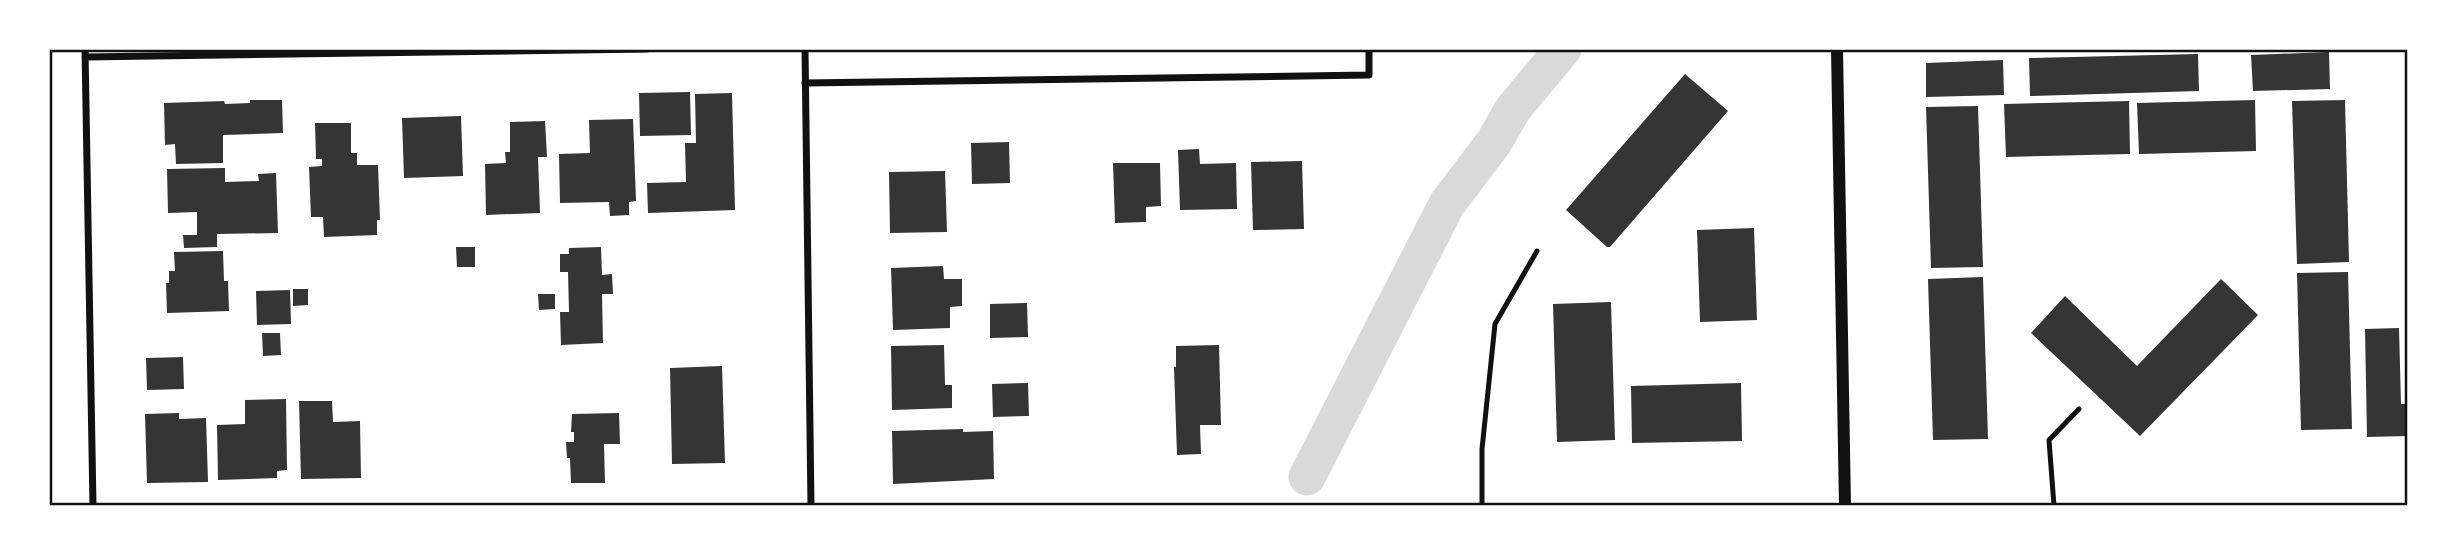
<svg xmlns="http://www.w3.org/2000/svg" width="2457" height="555" font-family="'Source Serif 4',serif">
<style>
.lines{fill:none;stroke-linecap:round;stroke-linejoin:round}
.canal{stroke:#d9d9d9;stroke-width:37}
.building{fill:#353535}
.service{stroke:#111;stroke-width:5}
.minor{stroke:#111;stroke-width:7}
.tertiary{stroke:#111;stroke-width:12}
.neatline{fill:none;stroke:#111;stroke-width:2.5}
</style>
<rect width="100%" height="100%" fill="#fff"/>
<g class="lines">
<path class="canal" d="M1307,477l140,-273 47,-62 19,-33 50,-60"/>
</g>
<path class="building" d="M2329,52l1,37 -77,2 -2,-36z
M2198,54l1,37 -169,5 -1,-38z
M2003,60l1,35 -78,2v-34z
M1685,74l43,37 -118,136h-3l-41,-37z
M690,92l1,43 -51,1 -1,-43z
M732,93l3,117 -87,3 -1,-30 39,-1 -1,-39h11l-1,-49z
M250,100h32l1,33 -60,2v28l-47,1 -1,-20 -10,1 -1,-42 60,-2 1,3 25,-1z
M2255,100l1,51 -117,3 -2,-51z
M2345,100l4,162 -52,2 -5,-163z
M2129,101l1,53 -124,3 -2,-53z
M1978,106l5,161 -52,1 -5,-161z
M461,116l2,60 -59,2 -2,-60z
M633,119l3,82 -7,1v13l-19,1 -1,-14 -49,1 -1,-49 31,-1 -1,-33z
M545,121l2,36h-9l2,56 -54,2 -1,-51 21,-1 -1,-11h5v-30z
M315,123h36v30h6v12h21l2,55h-3v15l-53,2 -1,-20h-12l-2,-50 13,-1v-7h-6z
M1009,142l1,41 -38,1 -1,-41z
M1199,149l1,15 36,-1 1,46 -57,1 -2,-60z
M1302,161l2,68 -51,1 -2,-68z
M1113,163h47l1,43 -15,1v15l-31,1z
M225,168v14l34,-1 -1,-7 18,-1 2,60 -61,1v13l-33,1 -1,-13h14v-23l-29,1 -1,-44z
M945,171l2,61 -57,1 -1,-61z
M1754,228l3,92 -57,2 -3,-92z
M456,247h19v20h-18z
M601,247l1,28 10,-1 1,20h-11l1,49 -42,2 -1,-33h9l-1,-40h-8v-18h9v-6z
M223,251l1,30h4l1,30 -62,2 -1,-30h3v-12h6l-1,-19z
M943,266l1,13h18v27l-12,1v21l-57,2 -2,-62z
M2348,272l4,157 -51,1 -4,-157z
M1983,277l5,162 -55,1 -5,-161z
M2221,279l37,36 -118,121 -109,-103 34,-37 72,70z
M293,289h15v16l-15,1z
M290,290l1,34 -34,1 -1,-34z
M538,294h17v15l-16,1z
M1611,302l4,138 -58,2 -4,-138z
M1027,303l1,34 -38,1v-34z
M2399,328l2,76h7v32l-41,1 -2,-108z
M262,333h18l1,22 -18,1z
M944,345l1,40h7v23l-60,2 -1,-64z
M1219,345l2,80h-21l1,29 -24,1 -3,-88h2v-21z
M183,357l1,32 -37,1 -1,-32z
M722,366l3,97 -53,1 -2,-96z
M1028,383l1,33 -36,1 -1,-33z
M1741,383l1,58 -110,2 -1,-57z
M286,399l1,71 -10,1v7l-59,2 -1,-55 28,-1v-24z
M299,401h33l1,21 27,-1 1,57 -60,1z
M179,413v6l27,-1 2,64 -61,1 -2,-69z
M619,413l1,31h-16l1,39h-34l-1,-25h-3l-1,-16h8v-10h-3l1,-18z
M963,429v3l30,-1 1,48 -101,5 -1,-53z"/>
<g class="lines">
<path class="service" d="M1482,506v-57l13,-125 42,-73
M2054,506l-5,-66 30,-31"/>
<path class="minor" d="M85,49l8,457
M805,49l6,457
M85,57l562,-8
M805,83l564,-8v-26"/>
<path class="tertiary" d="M1837,49l8,457"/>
</g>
<rect width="2457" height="555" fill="none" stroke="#ffffff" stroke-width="102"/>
<rect x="51" y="51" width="2355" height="453" class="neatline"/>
</svg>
